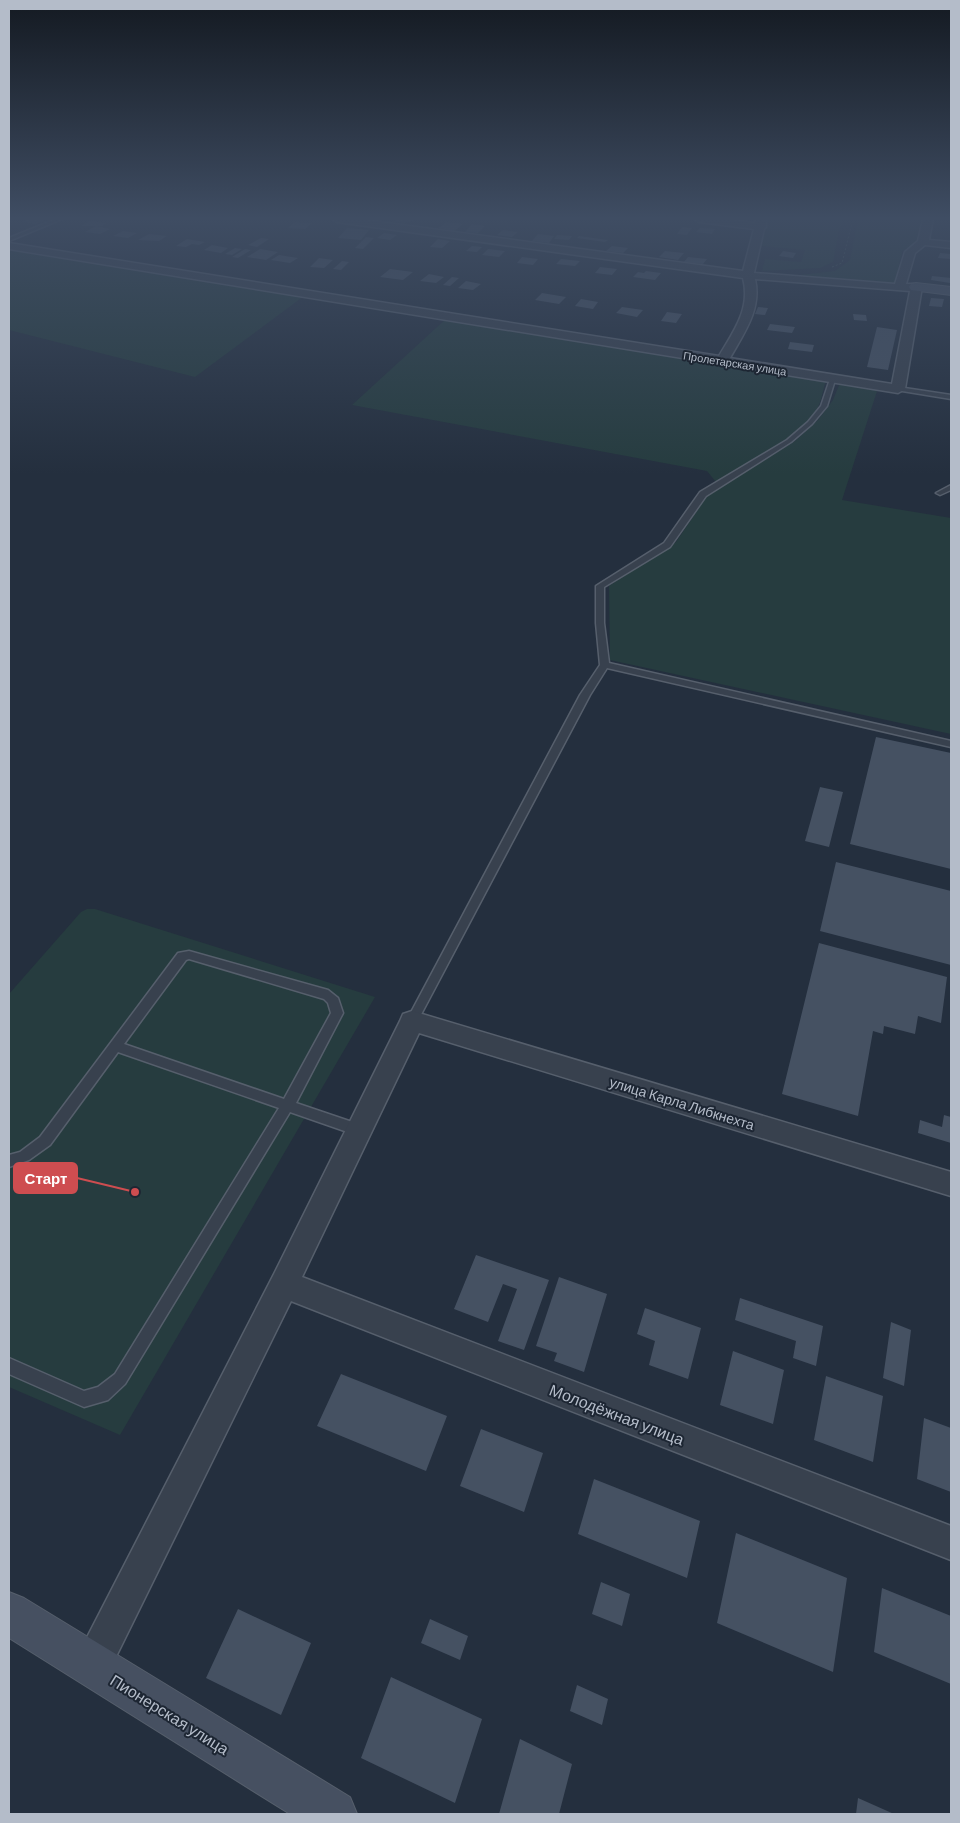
<svg xmlns="http://www.w3.org/2000/svg" width="960" height="1823" font-family="Barlow,sans-serif">
<style>
.green{fill:#263c3f}
.building{fill:#455162}
.lines{fill:none;stroke-linecap:round;stroke-linejoin:round}
.lane-casing{stroke:#565f6c;stroke-width:3}
.street-casing{stroke:#565f6c;stroke-width:3}
.secondary-casing{stroke:#565f6c;stroke-width:2}
.path{stroke:#44595c;stroke-width:1;stroke-dasharray:2 2;stroke-linecap:butt}
.lane{fill:#38414e;fill-rule:evenodd}
.street{fill:#38414e;fill-rule:evenodd}
.secondary{fill:#465061;fill-rule:evenodd}
.labels{text-anchor:middle;dominant-baseline:central;stroke-width:4;stroke-linejoin:round;paint-order:stroke}
.far-street-label{font-size:11px;fill:#b4bcc9;stroke:#1d2633}
.street-label{font-size:14px;fill:#b4bcc9;stroke:#1d2633}
.near-street-label{font-size:16px;fill:#b4bcc9;stroke:#1d2633}
.leader{fill:none;stroke:#ce4d50;stroke-width:2}
.callout-dot{fill:#ce4d50;stroke:#1d2633;stroke-width:2}
.callout{fill:#ce4d50;stroke:#ce4d50;stroke-width:2}
.callout-label{font-size:15px;text-anchor:middle;font-weight:bold;fill:#fff}
</style>
<rect width="100%" height="100%" fill="#242f3e"/>
<path class="green" d="M766,219h79l-6,11 -6,32 -13,6 -58,3 3,-12 36,3 4,-12 -43,-4z
M858,219h65l-4,23 -17,9 -7,33 -113,-7 53,-6 15,-11z
M9,248l295,48 -109,81 -186,-47z
M447,318l379,63c-3,8 -4,18 -8,26 -19,33 -70,56 -102,75l-9,-11 -355,-66z
M840,383l38,5 -36,112 109,18v216l-341,-74 -1,-74 67,-44 31,-46 88,-55 23,-21 15,-20z
M87,909h8l280,88 -255,438 -111,-48v-393l72,-82z"/>
<path class="building" d="M29,219h18l-11,5 -14,-2z
M397,219h20l-12,4 -11,-1z
M90,221l16,2 -4,3h-21z
M295,222l17,1 -7,6 -17,-1z
M447,222l16,2 -9,7 -16,-3z
M472,224l13,2 -7,7 -13,-1z
M96,226l14,3 -10,5 -15,-2z
M682,227l10,1 -5,7 -10,-1z
M347,228l22,2 -8,10 -23,-2z
M700,228l15,1 -3,5 -16,-2z
M503,230l15,2 -6,5 -15,-2z
M123,231l14,2 -9,5 -15,-2z
M384,233l13,2 -7,5 -13,-2z
M149,234l18,2 -8,5 -21,-1z
M538,234l16,2 -5,7 -17,-2z
M557,235l15,1 -3,4 -15,-1z
M579,236l29,4 -3,2 -28,-4z
M366,237l8,1 -11,11 -8,-1z
M261,238l8,1 -12,8 -9,-2z
M187,239l18,3 -6,3 -7,-1 -6,3 -10,-1z
M438,239l12,2 -8,7 -12,-1z
M212,245l16,3 -7,5 -17,-3z
M472,246l10,1 -5,5 -11,-1z
M612,246l16,2 -5,5 -17,-2z
M235,248l7,1 -10,6 -7,-1z
M245,249l6,1 -13,8 -6,-1z
M260,249l18,3 -12,8 -19,-3z
M488,249l17,2 -6,6 -17,-2z
M665,251l19,2 -6,7 -19,-3z
M783,251l13,2 -3,5 -14,-2z
M940,253l11,1v5l-13,-1z
M279,255l19,3 -8,5 -19,-3z
M522,257l16,2 -5,6 -16,-2z
M688,257l19,2 -4,5 -19,-2z
M319,258l14,2 -9,8 -14,-1z
M561,259l19,2 -5,5 -19,-2z
M342,261l7,1 -8,8 -8,-1z
M600,267l17,2 -5,6 -17,-2z
M390,269l23,3 -10,8 -23,-3z
M646,271l15,2 -6,7 -22,-3 5,-5 6,1z
M429,274l15,3 -8,6 -16,-2z
M932,276l19,2 -1,5 -19,-3z
M452,277l7,1 -9,8 -7,-1z
M466,281l15,3 -8,6 -15,-2z
M542,293l24,4 -7,7 -24,-4z
M931,298l13,1 -2,8 -13,-1z
M581,299l17,3 -5,7 -18,-3z
M622,307l21,3 -6,7 -21,-4z
M758,307l10,1 -3,7 -10,-1z
M667,312l15,2 -6,9 -15,-2z
M853,314l13,1 1,6 -13,-1z
M770,324l25,3 -3,6 -25,-3z
M877,327l20,3 -9,40 -21,-3z
M790,342l24,3 -2,7 -24,-3z
M876,737l75,16v116l-101,-25z
M820,787l23,5 -14,55 -24,-6z
M836,862l115,29v74l-131,-34z
M819,943l128,34 -6,46 -23,-7 -3,18 -31,-8 -1,8 -10,-3 -15,85 -76,-22z
M944,1115l7,2v26l-33,-10 2,-13 22,7z
M476,1255l73,25 -25,70 -26,-9 19,-52 -14,-5 -15,38 -34,-13z
M559,1277l48,17 -23,78 -30,-11 3,-8 -21,-7z
M740,1298l83,28 -7,40 -23,-8 3,-17 -61,-21z
M645,1308l56,20 -13,51 -39,-14 6,-24 -18,-7z
M891,1322l20,8 -7,56 -21,-8z
M733,1351l51,19 -11,54 -53,-19z
M341,1374l106,42 -21,55 -109,-45z
M826,1376l57,20 -10,66 -59,-22z
M924,1418l27,10v64l-34,-13z
M481,1429l62,24 -19,59 -64,-26z
M594,1479l106,42 -13,57 -109,-44z
M736,1533l111,45 -14,94 -116,-49z
M601,1582l29,12 -8,32 -30,-12z
M882,1588l69,28v68l-77,-32z
M238,1609l73,34 -30,72 -75,-37z
M430,1619l38,17 -8,24 -39,-17z
M391,1677l91,42 -27,84 -94,-45z
M577,1685l31,14 -6,26 -32,-14z
M520,1739l52,25 -13,50h-60z
M858,1798l36,16h-38z"/>
<g class="lines">
<g class="lane-casing">
<path id="lane" d="M56,219h6l-53,22v-3z
M830,379l5,1 -8,26 -15,18 -21,18 -85,54 -36,51 -66,40v36l5,40 342,78v6l-344,-79 -17,27 -174,329 -4,2 -4,-2 -2,-3 2,-3 172,-323 20,-30 -4,-42v-37l68,-43 36,-51 87,-52 21,-18 13,-16z
M898,387l53,8v4l-55,-9 -1,-1z
M951,485v5l-11,5 -4,-2z
M189,951l139,39 10,8 5,15 -47,90 68,23 2,4 -2,4 -5,2 -69,-24 -165,272 -17,16 -24,7 -75,-33v-16l75,33 14,-4 17,-13 164,-266 -161,-56 -68,93 -21,15 -20,7v-12l11,-3 20,-15 138,-184zM189,959l135,40 4,4 3,10 -47,86 -160,-55 62,-84z"/>
</g>
<g class="street-casing">
<path id="street" d="M332,219h25l386,52 11,-42 -55,-7 -5,-3h26l35,4 1,-4h10v8l-2,2 -10,44 141,11 10,-32 13,-11 5,-22h10l-4,21 22,2v6l-26,-3 -10,8 -9,31h10l6,3 -17,102 -7,4 -889,-144v-6l710,113c15,-25 32,-48 24,-78l-406,-56zM755,279l155,12 -18,93 -162,-26c14,-25 32,-49 25,-79z
M412,1011l539,161v24l-532,-163 -117,244 649,249v34l-660,-259 -186,378 -13,5 -13,-5 -5,-13 5,-13 195,-379 126,-253 3,-7z"/>
</g>
<g class="secondary-casing">
<path id="secondary" d="M916,283l35,4v8l-40,-5 -2,-3 2,-3z
M9,1592l15,6 326,199 7,17h-67l-281,-176z"/>
</g>
<path class="path" d="M832,267l10,-4 11,-44"/>
<use href="#lane" class="lane"/>
<use href="#street" class="street"/>
<use href="#secondary" class="secondary"/>
</g>
<linearGradient id="sky" x2="0" y2="1"><stop stop-color="#141a22"/><stop offset="0.46" stop-color="#3f4d63"/><stop offset="1" stop-color="#3f4d63" stop-opacity="0"/></linearGradient>
<rect width="960" height="474" fill="url(#sky)"/>
<g class="labels">
<g class="far-street-label">
<text transform="translate(735 363) rotate(9)">Пролетарская улица</text>
</g>
<g class="street-label">
<text transform="translate(682 1103) rotate(17)">улица Карла Либкнехта</text>
</g>
<g class="near-street-label">
<text transform="translate(617 1414) rotate(21)">Молодёжная улица</text>
<text transform="translate(170 1714) rotate(32)">Пионерская улица</text>
</g>
</g>
<path class="leader" d="M135 1192L77 1178"/>
<circle class="callout-dot" cx="135" cy="1192" r="5"/>
<rect class="callout" x="14" y="1163" width="63" height="30" rx="5"/>
<g class="callout-label">
<text x="46" y="1184">Старт</text>
</g>
<rect width="960" height="1823" fill="none" stroke="#b4bcc9" stroke-width="20"/>
</svg>
